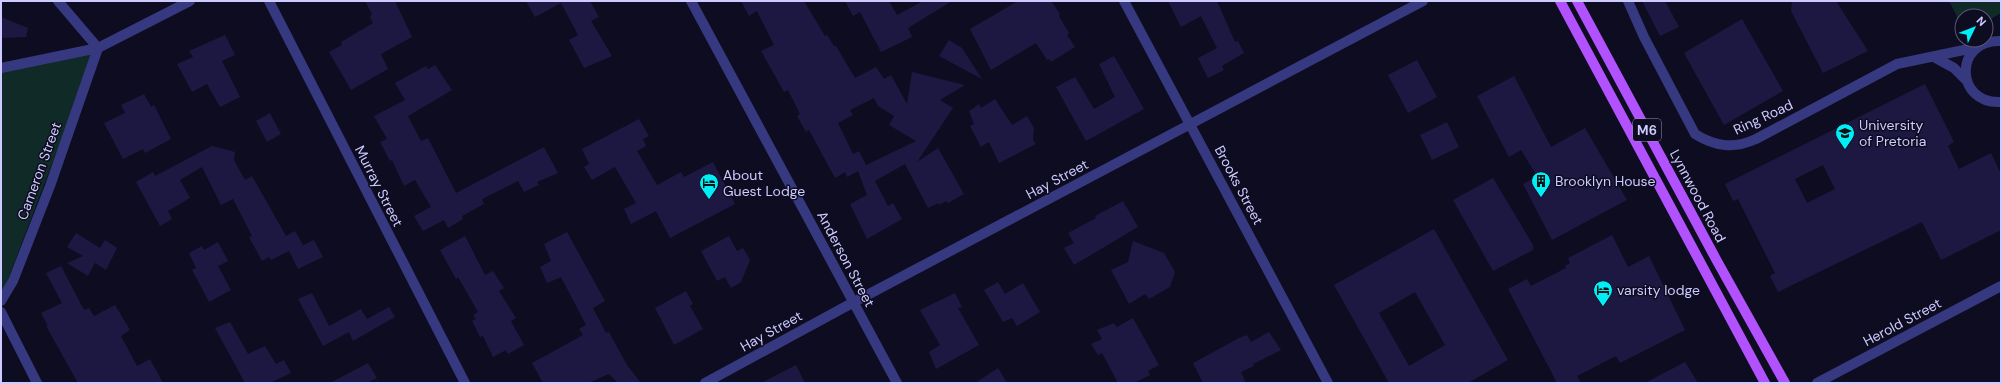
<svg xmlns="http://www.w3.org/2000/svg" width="2002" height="384" font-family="'DM Sans',sans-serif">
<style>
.green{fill:#0f2a27}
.building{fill:#1d1841;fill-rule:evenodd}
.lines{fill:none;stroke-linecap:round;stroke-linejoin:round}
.minor{stroke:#363880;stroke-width:10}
.primary{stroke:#b252ff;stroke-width:10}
.labels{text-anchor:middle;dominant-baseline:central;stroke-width:3;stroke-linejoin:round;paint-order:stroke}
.shield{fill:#0e0c20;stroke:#9492bc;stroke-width:1}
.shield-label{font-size:13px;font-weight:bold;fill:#cdcbff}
.street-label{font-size:14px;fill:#cdcbff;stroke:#0e0c20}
.poi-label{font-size:14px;fill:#cdcbff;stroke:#0e0c20;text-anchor:start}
</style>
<rect width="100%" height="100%" fill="#0e0c20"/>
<path class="green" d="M1949,1h52v12l-15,9v-6h-24v10z
M95,51l-93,244 -1,2v-227z"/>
<path class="building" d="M365,1h30l17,36 -31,17 7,15 -37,21 -22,-38 13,-7 -1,-3 32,-19 -3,-6 2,-3z
M526,1h64l9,16 -8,4 21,35 -28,12 -15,-28 9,-5 -17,-32 -26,14z
M741,1h63l21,35 2,-1 7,11h2l19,32 21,-11 8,12 7,-4 16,29 5,-32 53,13 -25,15 13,8 -36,54 21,-14 26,46 -16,9 -2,-2 -7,4 -1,-2 -10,5 -23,-44 -30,17 13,25 5,-3 9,16 -35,20 -17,-35 17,-9 -9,-24 -11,6 -2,-5 -10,6 -26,-48 -3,2 -9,-16 3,-2 -12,-24 -4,2 -23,-41 13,-6 -17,-34 -8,5zM874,98l4,8 16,10 -5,9 27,16 -50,24 -7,-14 -6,3 -15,-31 15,-8 -3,-5z
M845,1h44l8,14 26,-14h29l-44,27 4,9 -31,15 -21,-40 -7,4z
M1018,1h33l9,13 -1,2 10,17 -2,2 8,12 -24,15 -2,-3 -2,1 -11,-17 -45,27 -21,-41z
M1168,1h49l18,41 3,-1 6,12 -22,13 2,4 -16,8 -10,-20 19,-10 -16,-32 -20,11z
M1642,1h23l14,26 -19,9z
M1792,1h44l32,50 -45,22 -32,-62z
M1,17l27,11 -2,9 -25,1z
M1742,19l41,72 -59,34 -40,-72z
M225,35l10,20 -13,6 18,36 -20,10 -13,-23 -15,8 -15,-28 16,-7 -4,-6z
M949,40l13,8 20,31 -43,-23z
M1114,56l30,53 -58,32 -30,-54 19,-10 19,32 21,-12 -16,-33z
M1417,60l20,37 -29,16 -20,-38z
M435,65l17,25 -44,26 13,25 7,-3 28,55 88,-46 14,26 -21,9 2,3 -15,7 -6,-11 -36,18 2,5 -22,12 1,3 -15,9 -4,-8 -21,11 -9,-15 17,-9 -16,-27 -11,6 -12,-26 -2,1 -10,-19 7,-3 -13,-23 31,-16 -10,-17 31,-17 2,3z
M1514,76l37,71 34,-19 42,72 -75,40 -29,-56 14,-8 -16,-26 -12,7 -32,-61z
M1925,84l29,58 -6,4 11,23 32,-16 10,21v56l-60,30 -19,-38 -144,70 -8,-16 5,-3 -37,-74 -5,2 -8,-17zM1823,165l12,24 -28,14 -12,-24z
M144,94l7,13 3,-2 17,34 -26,14 -2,-4 -20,10 -19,-36 21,-10 -4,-8z
M995,99l17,26 15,-9 7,12 -1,12 3,4 -37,19 -10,-21 -8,5 -11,-21 4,-2 -5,-13 10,-7 2,4z
M270,113l11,21 -14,8 -11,-21z
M639,119l10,17 -6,3 3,7 -9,5 20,34 24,-13 3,5 29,-15 22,42 -65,34 -14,-27 -25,13 -7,-15 12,-6 -21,-36 -23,13 -8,-13 5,-3 -7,-15z
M1447,122l12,25 -27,13 -12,-25z
M212,146l23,6 -1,8 11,20 7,-4 34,60 9,-5 8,14 11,-5 9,17 -25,12 -9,-18 -18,9 -2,-3 -7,4 -13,-24 3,-1 -19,-37 -12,6 -19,-38 -22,13 10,18 -22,13 4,8 -12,7 -24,-44 17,-10 2,4z
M1493,178l40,67v5l-40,21 -40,-71z
M1123,201l15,26 -64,38 -10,-17 10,-5 -6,-10 28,-15 -1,-2z
M1434,229l74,131 -40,23h-79l-55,-98zM1415,292l30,53 -36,21 -30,-53z
M567,232l38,69 -12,7 13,25 3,-1 18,33 14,18h-23l-9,-9 -21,9h-45l-11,-20 51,-28 -4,-6 7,-4 -25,-48 -14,6 -7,-16 11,-6 -7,-17z
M76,233l24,15 5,-8 12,8 -11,22 -11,-7 -7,13 -21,-13 16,-7 -16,-9z
M1612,235l16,32 21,-11 36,74 -65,33 -4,-7 -39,20 4,7h-24l-49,-94 19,-10 4,7 35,-18 -1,-2 5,-3 -2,-5z
M465,236l20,39 8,-4 11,17 -5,3 17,27 -5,3 13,24 -16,9 -2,-4 -13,7 -10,-21 -3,1 -8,-16 4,-2 -3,-4 5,-3 -20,-35 -2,2 -16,-29z
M729,236l8,15 6,-3 7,12 -9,22 -10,6 -6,-11 -8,4 -16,-30z
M1133,241l31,12 11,19 -5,15 -21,12 -4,-5 -16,10 -18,-34 17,-8z
M218,242l10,19 -10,5 13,24 -22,12 -17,-32 4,-2 -7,-15 13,-7 2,4z
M61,266l23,44 5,-2 5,8 21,-11 15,25 -9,6 16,30 13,-7 13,24h-85l-32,-57h2l-7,-13 21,-10 -16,-30z
M998,282l7,12 18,-11 17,29 -23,14 -5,-8 -9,4 -19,-32z
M686,291l7,13 -3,2 13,23 -29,16 -19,-37z
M312,293l17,33 32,-17 6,10 22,-12 6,10 -42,24 -4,-9 -26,14 -25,-47z
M955,293l7,14 -4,1 21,37 -43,24 -7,-17 11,-7 -20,-35z
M1133,318l26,47 -11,6 2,4 -16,8h-16l-16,-30 -4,2 -7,-11 11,-5 -5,-9 17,-7 3,4z
M230,322l18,32 17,-8 11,18 8,-4 7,13 -21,10h-25l-30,-55z
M1269,332l12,18 -28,14 1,2 -13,6 5,11h-43l-10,-20 46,-25 8,-3 4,7z
M1685,362l13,21h-53z
M368,363l9,15 -10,5h-37z
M796,365l9,18h-44z
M998,368l9,15h-32z"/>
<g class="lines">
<path class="minor" d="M269,1l196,382
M691,1l206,382
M1124,1l204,382
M1628,1l16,36 51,97c21,13 39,15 61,5l141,-75 81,-17
M2001,41c-48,-2 -46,64 0,61
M1934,57l20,11 13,13
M1,68l97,-20 92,-47
M1,301l12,-20 37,-95 48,-138 -40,-47
M1,312l36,71
M705,383l149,-81 569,-301
M1817,383l184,-97"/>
<path class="primary" d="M1560,1l205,382
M1577,1l140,260 68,122"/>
</g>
<defs>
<g id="university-pin" transform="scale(1)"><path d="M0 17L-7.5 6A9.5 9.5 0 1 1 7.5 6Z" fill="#00eef6" stroke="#0e0c20"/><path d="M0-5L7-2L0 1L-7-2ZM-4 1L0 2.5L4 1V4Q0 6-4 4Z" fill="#111"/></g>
<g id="building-pin" transform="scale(1)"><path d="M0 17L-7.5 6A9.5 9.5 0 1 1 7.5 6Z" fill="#00eef6" stroke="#0e0c20"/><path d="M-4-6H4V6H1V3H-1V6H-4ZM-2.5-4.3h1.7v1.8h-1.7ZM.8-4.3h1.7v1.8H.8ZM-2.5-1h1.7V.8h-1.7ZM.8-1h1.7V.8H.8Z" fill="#111"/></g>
<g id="hotel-pin" transform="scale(1)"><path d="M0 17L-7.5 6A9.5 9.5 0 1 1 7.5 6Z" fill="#00eef6" stroke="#0e0c20"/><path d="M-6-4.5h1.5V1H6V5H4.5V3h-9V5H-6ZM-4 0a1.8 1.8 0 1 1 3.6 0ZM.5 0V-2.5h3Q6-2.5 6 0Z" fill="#111"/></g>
</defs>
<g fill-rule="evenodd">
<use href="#university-pin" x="1845" y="133"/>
<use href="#building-pin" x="1541" y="181"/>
<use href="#hotel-pin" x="709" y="183"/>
<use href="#hotel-pin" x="1603" y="290"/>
</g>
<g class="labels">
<rect class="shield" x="1633" y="119" width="28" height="22" rx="3"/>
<g class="shield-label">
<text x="1647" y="130">M6</text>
</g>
<g class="street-label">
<text transform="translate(1763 117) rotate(-25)">Ring Road</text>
<text transform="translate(39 171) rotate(-70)">Cameron Street</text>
<text transform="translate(1057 179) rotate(-28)">Hay Street</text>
<text transform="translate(1239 185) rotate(62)">Brooks Street</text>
<text transform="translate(379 186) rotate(63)">Murray Street</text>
<text transform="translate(1698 196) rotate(62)">Lynnwood Road</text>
<text transform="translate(846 259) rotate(62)">Anderson Street</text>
<text transform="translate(1902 322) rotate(-28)">Herold Street</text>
<text transform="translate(771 331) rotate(-29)">Hay Street</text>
</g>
<g class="poi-label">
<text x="1859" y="125">University<tspan x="1859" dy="16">of Pretoria</tspan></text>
<text x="723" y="175">About<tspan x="723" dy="16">Guest Lodge</tspan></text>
<text x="1555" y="181">Brooklyn House</text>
<text x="1617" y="290">varsity lodge</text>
</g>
</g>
<rect width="2002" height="384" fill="none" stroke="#cdcbff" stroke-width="4"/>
<g transform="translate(1974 28) rotate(47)"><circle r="19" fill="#0e0c20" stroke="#5a5879"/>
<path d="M0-3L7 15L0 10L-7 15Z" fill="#00eef6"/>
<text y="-6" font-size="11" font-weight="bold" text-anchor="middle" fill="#cdcbff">N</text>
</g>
</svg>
